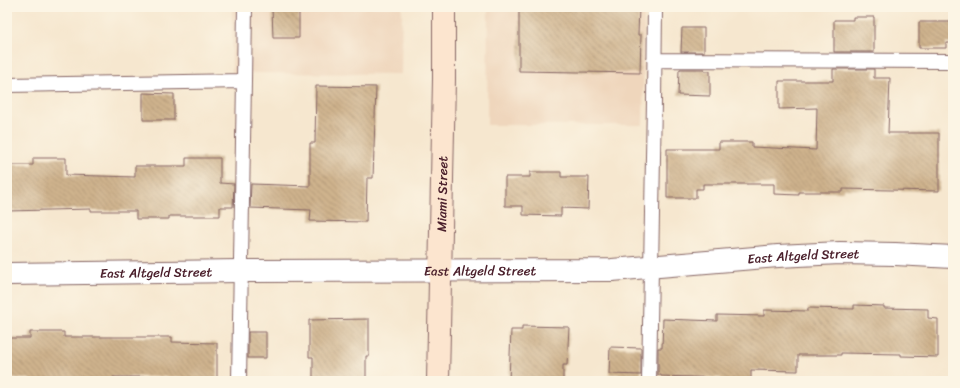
<svg xmlns="http://www.w3.org/2000/svg" width="960" height="388" font-family="Sriracha,sans-serif">
<style>
.built{fill:#efd6bc}
.building{fill:url(#building-back-hatch)}
.lines{fill:none;stroke-linecap:round;stroke-linejoin:round}
.lane-casing{stroke:#866564;stroke-width:16}
.street-casing{stroke:#866564;stroke-width:24}
.secondary-casing{stroke:#866564;stroke-width:24}
.lane{stroke:#fff;stroke-width:14}
.street{stroke:#fff;stroke-width:22}
.secondary{stroke:#fce5cf;stroke-width:22}
.labels{text-anchor:middle;dominant-baseline:central;stroke-width:3;stroke-linejoin:round;paint-order:stroke}
.street-label{font-size:13px;fill:#4a1f2b;stroke:#fcf5e5}
</style>
<defs>
<pattern id="building-back-hatch" width="6" height="6" patternUnits="userSpaceOnUse"><rect width="6" height="6" fill="#cfb38d"/><path d="M-1 5l2 2M0 0l6 6M5-1l2 2" fill="none" stroke="#aa9173"/></pattern>
</defs>
<rect width="100%" height="100%" fill="#fcf5e5"/>
<filter id="ink" filterUnits="userSpaceOnUse"><feTurbulence type="fractalNoise" baseFrequency=".025" numOctaves="2"/><feDisplacementMap in="SourceGraphic" scale="8" xChannelSelector="R" yChannelSelector="G"/><feConvolveMatrix kernelMatrix="1 2 1 2 8 2 1 2 1" color-interpolation-filters="sRGB"/></filter>
<filter id="wash" filterUnits="userSpaceOnUse"><feTurbulence type="fractalNoise" baseFrequency=".012" numOctaves="4" result="noise"/><feDisplacementMap in="SourceGraphic" scale="16" xChannelSelector="R" yChannelSelector="G"/><feGaussianBlur stdDeviation="0.9" result="paint"/><feColorMatrix in="noise" values="0 0 0 0 0 0 0 0 0 0 0 0 0 0 0 0 0 1.4 0 .05"/><feComposite in="paint" operator="in"/></filter>
<g filter="url(#wash)">
<rect width="100%" height="100%" fill="#f6e7cf"/>
<path class="built" d="M232,7h170l-1,67 -169,-1z
M488,7h156l-1,118h-156z"/>
<g id="blocks">
<path class="building" d="M272,7h27v31h-26z
M519,7h120l-1,28h3l-1,38 -121,-2z
M853,17h21v35h-40v-32h19z
M919,22h34v21h-7v5h-27z
M682,28h22v24h-23z
M680,69h24v2h6v25l-32,-1 1,-25h1z
M833,69h41v9h16l-2,55h51v58l-96,-2v3h-44v3l-25,-1v-10h-71v5h-7v9h-29v-49h52v-7h33v5l64,3 1,-42 -38,1v-28h54z
M316,86l60,1 -3,91h-6l-1,44 -56,-1 1,-11 -61,-2 1,-24 59,2v-43h5z
M143,93l31,1v26h-31z
M33,158h33v17l69,2v-11h51v-8h34v25l14,1 -1,23h-13v9h-51v3h-33v-8h-45v-2l-84,2v-46h26z
M530,172h31v5h28l-1,32 -27,-1v8l-38,-1v-9h-18v-29h25z
M854,305l30,1v2l44,1v9l10,1v38l-37,-1v-2l-60,-1v2h-43v16l-47,-1v11h-30v-3l-60,-2v-1h-3v-27h4l1,-29 54,2v-6l47,1v-6l44,1v-3l46,1z
M369,319v37h-3v25h-53v-24h-4v-37z
M522,326l47,1 -2,38h-4v16h-54l2,-51h11z
M30,332h34v5h108v5l45,1v38h-34v-4h-70v4h-83v-2h-23v-41h23z
M248,332h18v26h-18z
M610,347l31,1v27l-32,-1z"/>
</g>
</g>
<g filter="url(#ink)">
<use href="#blocks" fill-opacity="0" stroke="#866564" stroke-width="1"/>
<g class="lines">
<g class="lane-casing">
<path id="lane" d="M654,60l299,1
M7,85l237,-4
M239,381l5,-300 1,-74
M649,381l5,-280 1,-94"/>
</g>
<g class="street-casing">
<g id="street">
<path id="s1" d="M7,274l233,-3 372,-1 166,-14 62,-3 55,1 58,3"/>
</g>
</g>
<g class="secondary-casing">
<g id="secondary">
<path id="s2" d="M438,381l6,-302v-72"/>
</g>
</g>
<use href="#lane" class="lane"/>
<use href="#street" class="street"/>
<use href="#secondary" class="secondary"/>
</g>
</g>
<g class="labels">
<g class="street-label">
<text stroke="none"><textPath href="#s2" startOffset="187">Miami Street</textPath></text>
<text stroke="none"><textPath href="#s1" startOffset="797">East Altgeld Street</textPath></text>
<text stroke="none"><textPath href="#s1" startOffset="473">East Altgeld Street</textPath></text>
<text stroke="none"><textPath href="#s1" startOffset="149">East Altgeld Street</textPath></text>
</g>
</g>
<rect width="960" height="388" fill="none" stroke="#fcf5e5" stroke-width="24"/>
</svg>
